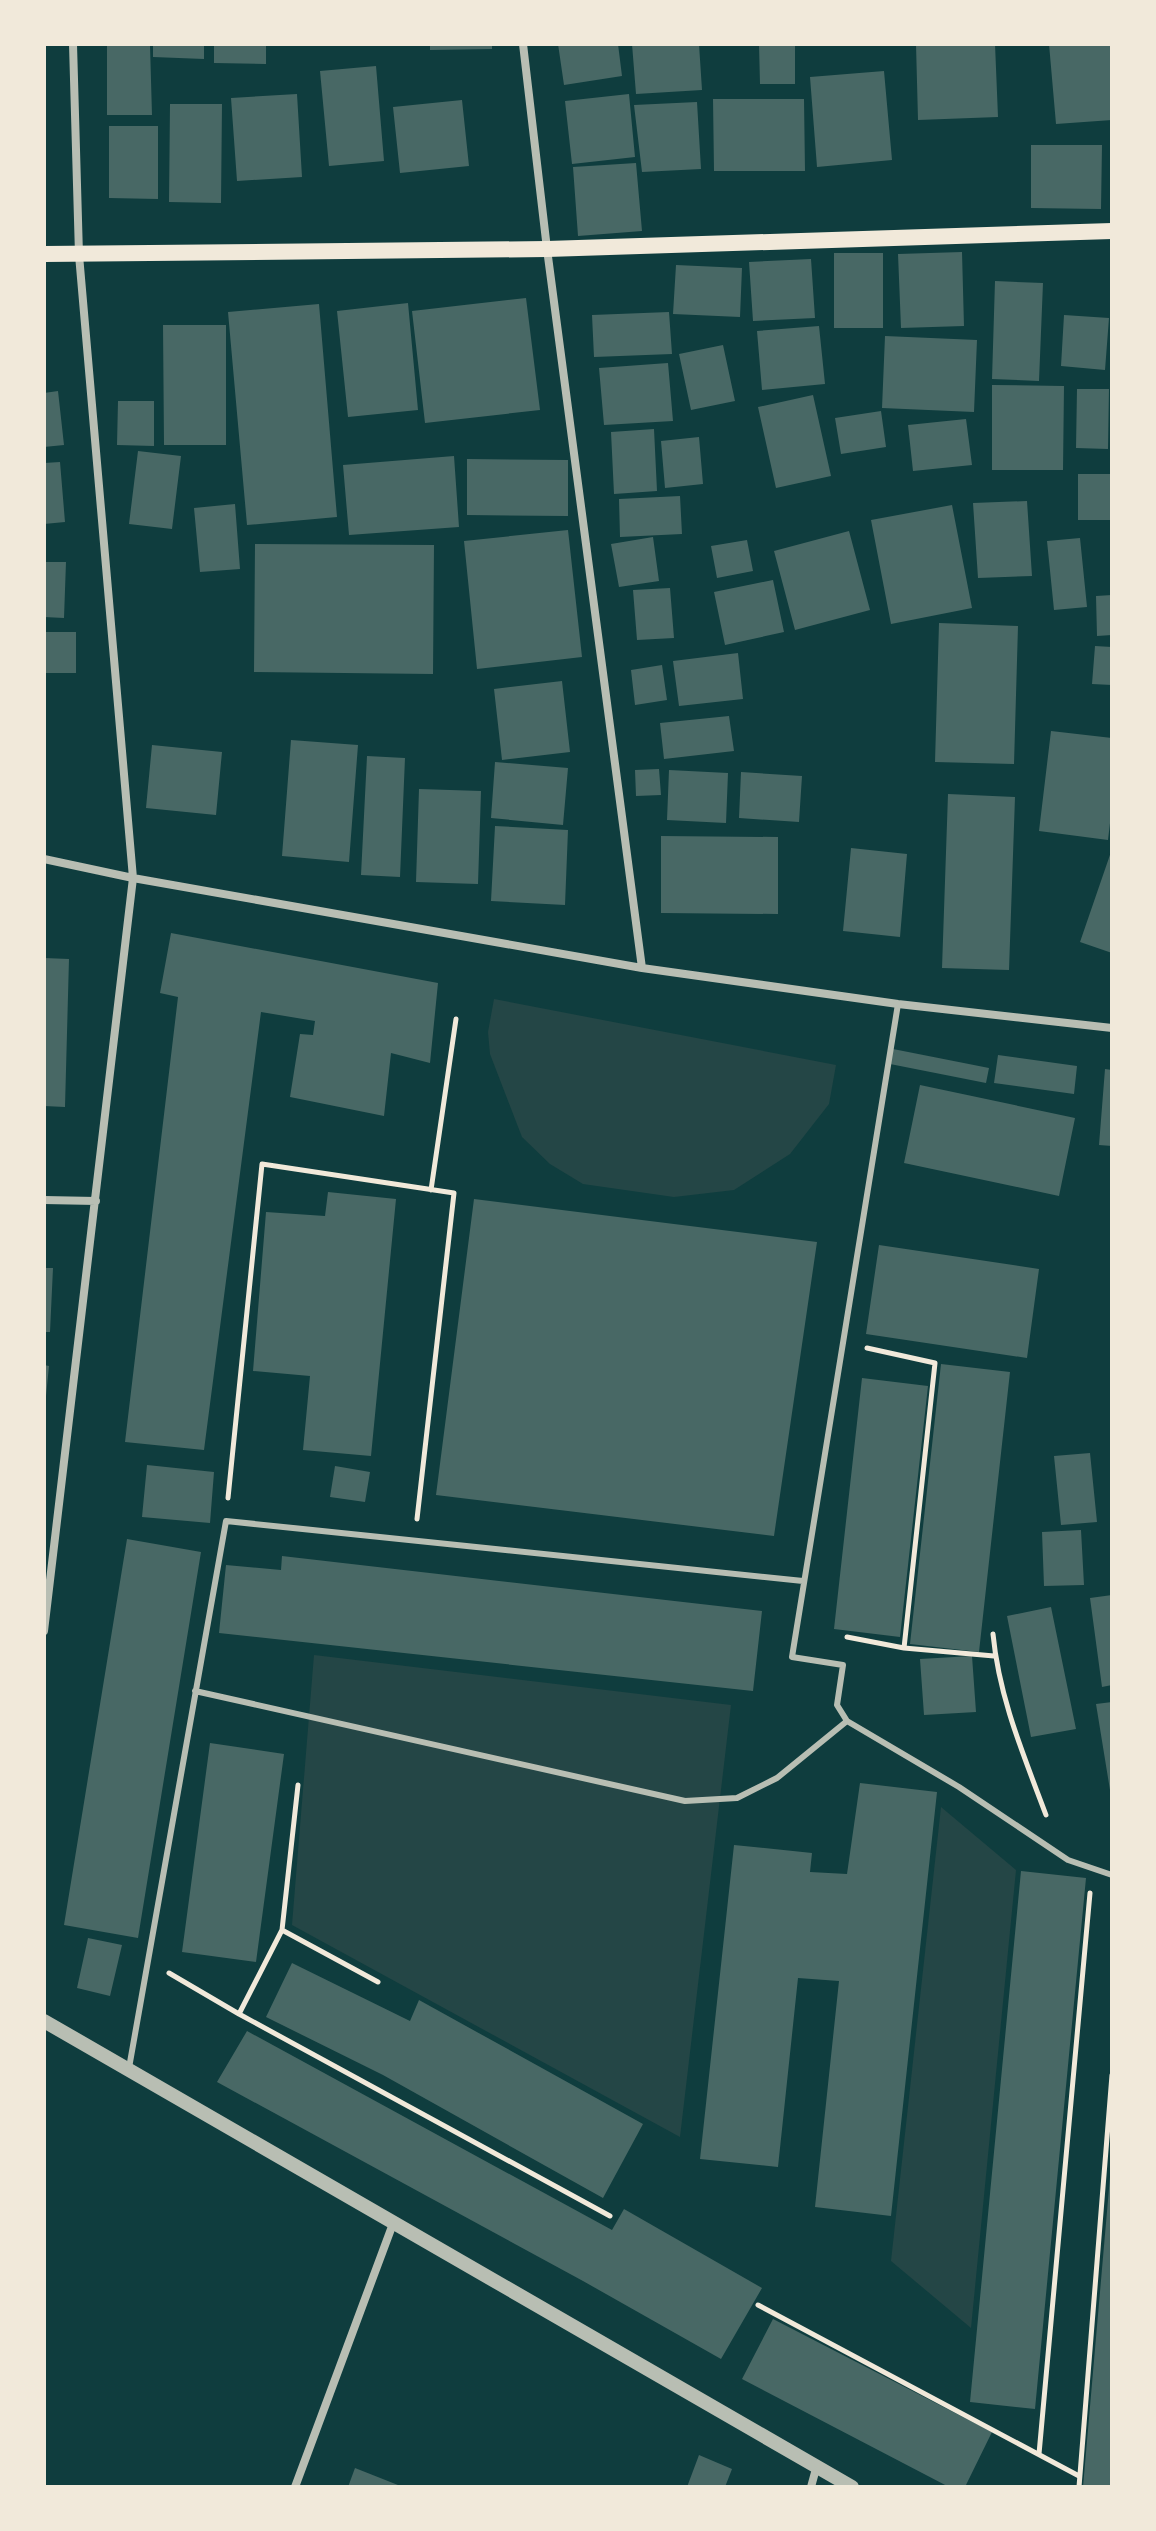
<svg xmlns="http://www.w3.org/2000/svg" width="1156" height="2531" font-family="'PT Sans Narrow',sans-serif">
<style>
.green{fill:#244646}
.building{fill:#486865}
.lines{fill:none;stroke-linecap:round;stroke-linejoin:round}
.path{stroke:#f1e9da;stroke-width:5}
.service{stroke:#b8beb3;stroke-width:6}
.minor{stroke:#b8beb3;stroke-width:8}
.tertiary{stroke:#b8beb3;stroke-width:14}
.secondary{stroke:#f1e9da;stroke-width:16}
</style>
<rect width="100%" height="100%" fill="#0f3d3e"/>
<path class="green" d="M494,999l342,66 -7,39 -39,50 -56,36 -60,7 -91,-13 -33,-20 -28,-27 -32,-83 -2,-22z
M314,1655l417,50 -51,432 -388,-212z
M941,1807l75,63 -45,458 -80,-67z"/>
<path class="building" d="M153,44h51v15l-51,-2z
M214,44h52v20l-52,-1z
M430,44h62v5l-62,1z
M558,44h60l4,32 -58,9z
M632,44h67l3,46 -66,4z
M759,44h36v40h-35z
M916,44h79l3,73 -80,3z
M1049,44h63v76l-56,4z
M107,45h43l2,70h-45z
M376,66l8,95 -55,5 -9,-95z
M884,71l8,89 -75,7 -7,-90z
M297,94l5,83 -65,4 -6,-83z
M629,94l6,63 -63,7 -7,-63z
M713,99h91l1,72h-91z
M462,100l7,66 -69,7 -7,-66z
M697,102l4,67 -59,3 -8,-67z
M170,104h52l-1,99 -52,-1z
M109,126h49v73l-49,-1z
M1031,145h71l-1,64 -70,-1z
M636,163l6,68 -64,5 -5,-69z
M962,252l2,74 -63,2 -3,-74z
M834,253h49v75h-49z
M811,259l4,59 -62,3 -4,-59z
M676,265l66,3 -2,49 -67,-3z
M995,281l48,2 -4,98 -47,-2z
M526,298l14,112 -115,13 -13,-112z
M408,303l10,107 -70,7 -11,-106z
M319,304l18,213 -90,8 -19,-213z
M669,312l3,42 -78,3 -2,-42z
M1064,315l45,3 -4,52 -44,-4z
M163,325h63v120h-62z
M819,326l6,58 -63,6 -5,-59z
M885,336l92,4 -3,72 -92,-4z
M723,345l12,56 -44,9 -12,-56z
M668,363l5,58 -69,4 -5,-57z
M992,385l72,1 -1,84h-71z
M1077,389h32l-1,60 -32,-1z
M58,391l6,54 -20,2v-54z
M813,395l18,81 -55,12 -18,-81z
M118,401h36v45l-37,-1z
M881,411l5,36 -45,7 -6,-36z
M966,419l6,46 -59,6 -5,-46z
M654,429l3,62 -43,3 -3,-62z
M699,437l4,47 -38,4 -4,-47z
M138,451l43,5 -9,73 -43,-5z
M454,456l5,71 -110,8 -6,-70z
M467,459l101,1v56l-101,-1z
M60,462l5,60 -21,2v-61z
M1078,474h34v46h-34z
M680,496l2,38 -62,3 -1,-38z
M1027,501l5,75 -54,2 -5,-75z
M235,504l5,65 -40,3 -6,-64z
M952,505l20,103 -81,16 -20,-104z
M568,530l14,127 -105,12 -13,-128z
M849,531l21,79 -75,20 -21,-79z
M653,537l6,44 -40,6 -8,-43z
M1080,538l7,69 -33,3 -7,-69z
M747,540l6,31 -36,7 -6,-32z
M255,544l179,1 -1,129 -179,-2z
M44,562h22l-2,56 -20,-1z
M773,580l11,52 -59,13 -11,-53z
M670,588l4,50 -37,2 -4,-50z
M1112,595v40l-15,1 -1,-40z
M939,623l79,3 -4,138 -79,-2z
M44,632h32v41h-32z
M1095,646l17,1v38l-20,-1z
M738,653l5,46 -64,7 -6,-45z
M662,665l5,35 -32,5 -4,-35z
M562,681l8,71 -68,8 -8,-71z
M729,716l5,35 -70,8 -4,-36z
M1051,731l61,7v68l-4,34 -69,-9z
M291,740l67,5 -9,117 -67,-6z
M152,745l70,7 -6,63 -70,-7z
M367,756l38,2 -5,119 -39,-2z
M495,762l73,6 -5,57 -72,-7z
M659,769l2,26 -25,1 -1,-26z
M669,770l59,3 -2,50 -59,-3z
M741,772l61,4 -3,46 -60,-4z
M419,789l62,2 -3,93 -62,-2z
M948,794l67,3 -6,173 -67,-2z
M495,826l73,4 -3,75 -74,-4z
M661,836l117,1v77l-117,-1z
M851,848l56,6 -7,83 -57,-6z
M1112,849v104l-32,-11z
M171,933l267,50 -8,80 -39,-10 -7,63 -94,-19 10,-63 13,1 2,-14 -54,-9 -57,438 -79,-8 53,-445 -18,-4z
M44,958l25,1 -4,148 -21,-1z
M893,1049l96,19 -3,15 -96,-19z
M998,1055l79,11 -3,28 -80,-11z
M1105,1069l7,1v76l-13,-1z
M920,1085l155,33 -16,78 -155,-33z
M328,1192l68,7 -25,257 -68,-6 7,-74 -57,-5 13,-159 59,4z
M474,1199l343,43 -43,294 -338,-41z
M879,1245l160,24 -12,89 -161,-24z
M44,1268h9l-3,64h-6z
M941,1364l69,8 -31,280 -69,-8z
M44,1365l5,1 -3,30h-2z
M862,1378l66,8 -28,251 -66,-8z
M1090,1453l7,69 -36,3 -7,-69z
M147,1465l67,7 -4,51 -68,-6z
M335,1466l35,6 -5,30 -35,-5z
M1081,1530l3,55 -40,1 -2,-54z
M127,1539l74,13 -63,386 -74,-13z
M282,1556l480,55 -9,80 -534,-58 7,-68 55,5z
M1112,1595v90l-10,2 -12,-89z
M1051,1607l25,122 -45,8 -24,-121z
M972,1656l4,56 -52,3 -4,-56z
M1112,1702v88h-2l-14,-86z
M210,1743l74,11 -28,208 -74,-10z
M860,1783l77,9 -46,424 -76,-9 24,-226 -41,-3 -20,189 -78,-8 34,-314 78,8 -2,19 37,2z
M1021,1871l65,7 -51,531 -65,-7z
M88,1938l34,7 -12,51 -33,-8z
M292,1963l118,58 9,-21 224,124 -40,74 -220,-123 -117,-58z
M247,2031l365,199 12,-21 138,79 -41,71 -138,-78 -366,-199z
M1110,2177h2v310h-29z
M773,2319l219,113 -27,55h-16l-207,-108z
M699,2455l33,14 -7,18h-38z
M355,2468l48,19h-55z"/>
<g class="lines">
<path class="path" d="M431,1190l25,-171
M228,1498l34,-334 192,29 -37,326
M993,1634c6,64 31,122 53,181
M847,1637l57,11 31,-285 -68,-15
M904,1648l90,8
M298,1785l-16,145 96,52
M169,1973l70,41 371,202
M239,2014l43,-84
M758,2305l321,171
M1039,2454l51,-561
M1079,2487l33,-412"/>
<path class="service" d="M898,1004l-106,653 51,8 -6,40 10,16 112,66 109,73 44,15
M195,1691l490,110 52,-3 40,-20 70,-57
M129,2068l97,-547 577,60"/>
<path class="minor" d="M523,44l24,205 95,719
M44,859l89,19 509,90 256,36 214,24
M44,1200l52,1
M44,1631l89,-753 -54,-623 -6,-211
M295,2487l99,-266
M811,2487l6,-22"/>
<path class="tertiary" d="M44,2021l808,466"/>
<path class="secondary" d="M44,254l503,-5 565,-18"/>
</g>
<rect width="1156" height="2531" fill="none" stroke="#f1e9da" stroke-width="92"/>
</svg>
